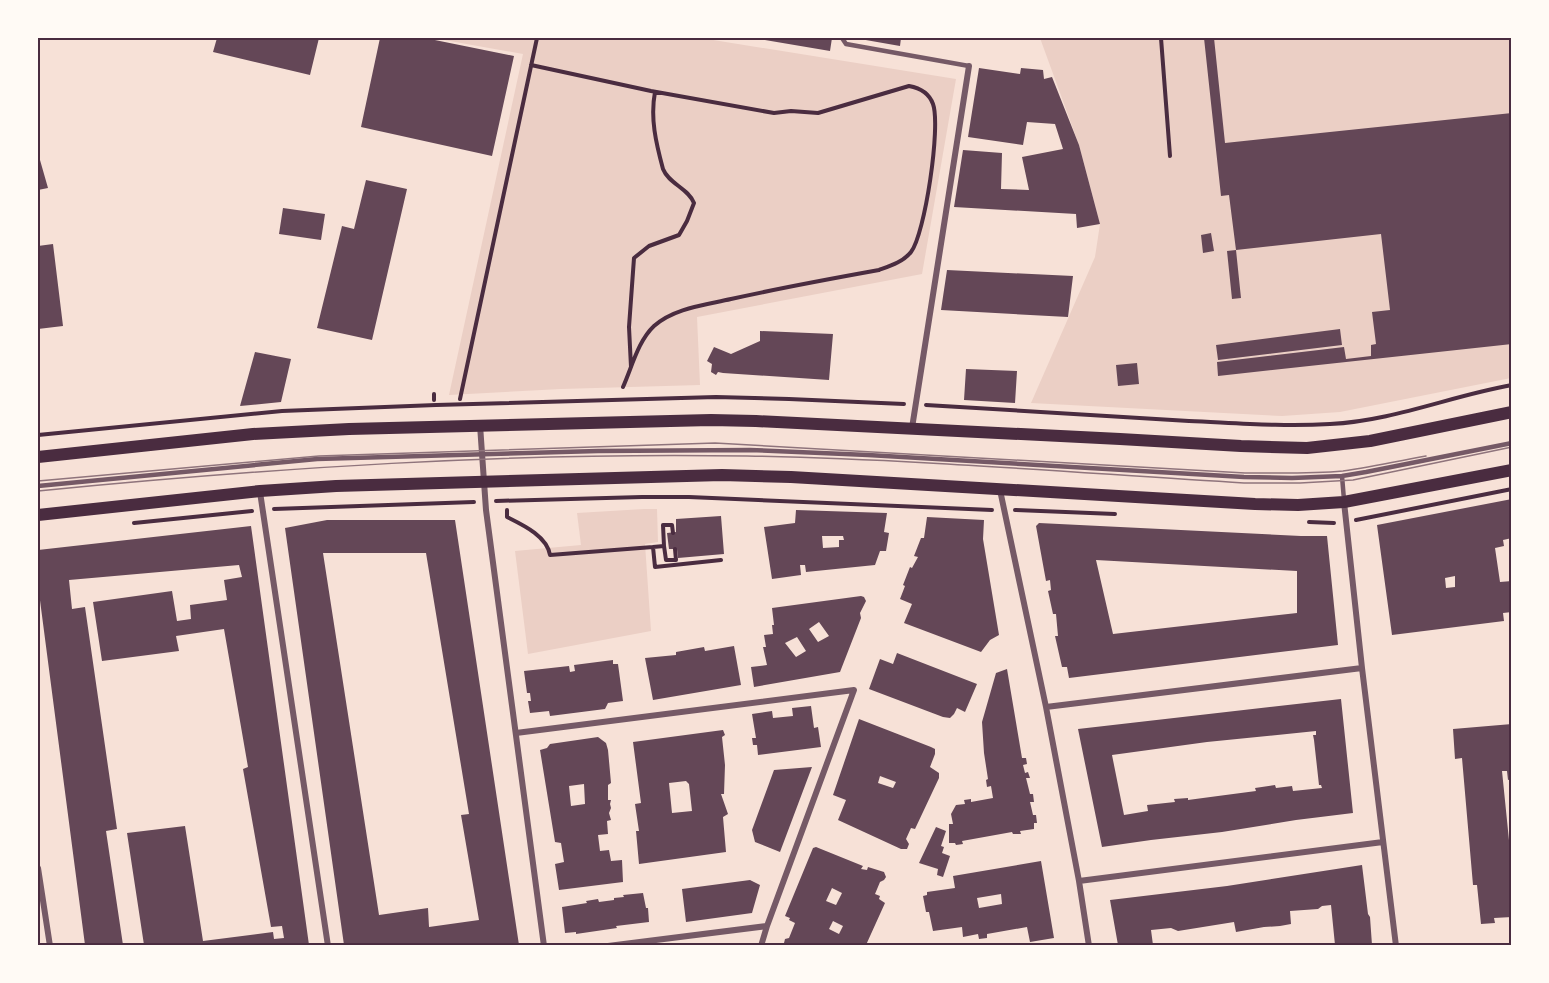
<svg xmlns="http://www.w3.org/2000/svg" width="1549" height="983" font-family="'Titillium Web',sans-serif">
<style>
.green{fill:#ebcfc5}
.building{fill:#644757;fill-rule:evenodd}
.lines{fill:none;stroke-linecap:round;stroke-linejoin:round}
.path{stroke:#4a2c40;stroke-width:4}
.service{stroke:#755966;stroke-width:4.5}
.minor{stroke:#755966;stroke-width:6}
.secondary{stroke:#4a2c40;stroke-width:12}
.tram{stroke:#8f747c;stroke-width:1.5}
.neatline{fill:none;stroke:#4a2c40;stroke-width:2}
</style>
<rect width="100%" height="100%" fill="#f7e1d7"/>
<path class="green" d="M433,38h268l255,41 -34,195 -225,43 3,68 -139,4 -112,6 74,-341z
M1040,38h471v340l-171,34 -58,4 -251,-13 64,-146 5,-33 -21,-79z
M644,509h13l1,33 -13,2 6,87 -123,23 -13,-103 66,-6 -4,-32z"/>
<path class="building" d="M217,38h102l-9,37 -97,-23z
M380,38h45l89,18 -22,100 -131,-29z
M759,38h73l-2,13 -71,-12z
M860,38h41l-1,8 -40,-7z
M1204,38h10l11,105 287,-30v231l-294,32 -1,-14 127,-15 2,12 25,-3v-11l5,-1 -4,-32 18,-2 -9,-76 -145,16 -7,-55 -8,1z
M979,68l41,6 1,-6 22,2 1,9 8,-2 27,68 21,79 -23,4 -1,-14 -122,-7 9,-57 39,3 -1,36 28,1 -7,-33 41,-8 -8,-25 -28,-2 -4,23 -55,-8z
M38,153l10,35 -10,2z
M366,180l41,9 -35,151 -55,-12 25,-102 12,3z
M283,208l42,6 -4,26 -42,-6z
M1211,233l3,18 -11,2 -2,-18z
M53,244l10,82 -25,3v-83z
M1236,250l5,48 -9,1 -5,-48z
M947,270l126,6 -5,41 -127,-7z
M1340,329l2,16 -124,15 -2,-15z
M760,331l73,3 -4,46 -106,-7 -5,-1 -2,3 -5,-3 1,-8 -5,-3 7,-14 17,7 29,-13z
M255,352l36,7 -10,43 -41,4z
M1137,363l2,21 -21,2 -2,-21z
M966,369l51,2 -2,32 -51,-3z
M1512,499v39l-9,2 1,6 -9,2 5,34 12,-1v31l-9,1 1,8 -112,14 -15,-110zM1455,576v11l-9,1 -1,-10z
M796,510l91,3 -3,19 5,1 -3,18h-6l-5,14 -69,7 -1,-7h-5l1,10 -29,4 -8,-52 31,-4zM822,536h21l1,4h-5v7l-16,1z
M721,516l3,38 -46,4 -1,-9h-8l-2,-16 9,-1v-13z
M927,517l57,3 -1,19 16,96 -9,5 -9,12 -77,-29 8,-19 -12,-5 5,-13 -2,-1 7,-18 2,1 6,-11 -4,-1 7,-18h3z
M327,520h128l64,425h-175l-59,-417zM323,553h103l43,261 -8,1 18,105 -50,7 -1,-19 -49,7z
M1039,523l262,13h26l11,109 -269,33 -2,-11h-5l-7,-31h3l-2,-22h-3l-5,-23 3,-1 -1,-10 -4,1 -10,-55zM1096,560l201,11v42l-184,21z
M251,526l58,419h-165l-17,-112 58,-7 18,115 70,-9 1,7 10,-1 -2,-12 -11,1 -28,-158 5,-2 -24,-138 -48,7 3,15 -77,10 -9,-59 79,-11 5,30 14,-2 -1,-14 37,-5 -3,-20 18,-3 -3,-12 -170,15 3,29 13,-2 32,222 -11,2 17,114h-38l-47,-360v-35z
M861,596l3,1 2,4 -6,12 1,5 -21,54 -86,15 -3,-20 16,-2 -4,-18h3l-2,-12 9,-1 -1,-9h2l-2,-17zM819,622l10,14 -11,6 -9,-13zM797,637l9,14 -10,6 -11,-14z
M734,646l7,39 -88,15 -8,-42 31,-3v-3l28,-5 1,4z
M897,653l80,31 -12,28 -8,-4 -3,6 -4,4 -7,-1 -74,-28 11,-30 13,5z
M613,660v4h5l5,37 -15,2 -3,6 -55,7 -1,-5 -19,2 -2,-12h3l-1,-8h-3l-3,-22 45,-5 1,6 5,-1 -1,-6z
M1007,669l15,89h4l1,6 -4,1 2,8 3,-1 2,6h-4l4,16h3l1,8h-4l3,13h3l1,8h-3v6l-14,2 1,3h-8l-1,-2 -50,9 1,3 -7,1 -1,-2h-6v-19h4l-2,-10 5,-9 9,-1 -1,-4 7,-1v3l22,-4 -2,-12 -4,1 -1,-7 2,-1 -4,-26 -2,-31 14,-49z
M1341,699l12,114 -57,7 -74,12 -71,8 -49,7 -24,-118zM1316,731v4h-3l1,5 5,45h2l1,3 -29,3 -1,-5 -16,2 -1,-3 -20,3 1,3 -38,5 -30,4v-2l-14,1 1,3 -28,3 1,6 -24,4 -12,-60 95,-13z
M811,706l3,22 4,-1 3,20 -63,8 -1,-10h-4l-1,-7h4l-4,-24 20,-3 1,7 20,-2 -1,-8z
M859,719l72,28 4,2v5l-5,13 9,6v5l-24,51 -4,-1 -5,11 3,5 -2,5h-6l-63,-29 8,-20 -13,-5zM880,776l16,6 -3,6 -15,-5z
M1512,724v55l-4,1 -1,-9h-5l10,99v47l-18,1 1,5 -14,1 -4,-39h-4l-11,-127 -7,1 -2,-30z
M723,730l2,5 -3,2 3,28 -1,29h-3l7,20 -5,3 3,35 -87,12 -3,-33h3l-4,-27 6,-1 -8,-61zM686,781l3,3 3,27 -20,2 -3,-30z
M598,737l8,6 2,7 3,33 -3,2v15h3l-1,4 1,4 -2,5 2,7 -4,1 1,13 -10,1 2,16 9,-1 2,11 11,-1 1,22 -64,8 -4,-26 9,-2 -3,-19 -6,-1 -15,-92 7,-2 3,-4zM584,784l1,20 -14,2 -2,-20z
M812,767l-32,85 -25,-10 -3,-12 22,-60z
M936,827l10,4 -5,15 3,1 -2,6 8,3 -7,21 -6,-2 1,-6 -19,-6z
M816,847l47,19 -2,3 6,1 1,-3 16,5 2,5 -2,3 -4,2 -5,12 5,2 -1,3 6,4 -19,42h-80l-2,-2 1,-4 4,-1 6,-15 -6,-3 1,-2 -5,-2 28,-68zM832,888l10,5 -6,12 -10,-4zM833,921l10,5 -4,8 -10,-5z
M1041,861l13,77 -24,4 -3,-15 -40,7v4l-8,1 -1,-5 -15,3 -1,-10 -29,4 -4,-19h-3l-3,-16 4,-1v-3l28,-4 -2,-12zM1001,894l1,10 -23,4 -2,-10z
M1362,865l6,49 2,3 2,28h-37l-4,-40 -9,1 -4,3 -28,2 1,13 -11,2 -16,1 -28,5 -2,-10 -56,9 -7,-3 -20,2 2,15h-35l-8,-45 117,-14z
M750,880l10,5 -8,28 -66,9 -4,-33z
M643,893l3,15h2l1,14 -33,4 1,2 -41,6v-2l-11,1 -3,-26 25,-4 -1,-2 12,-2 1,3 15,-2v-2l10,-1 -1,-2z"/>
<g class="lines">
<path class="path" d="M1161,38l9,118
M531,65l120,26 123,22 17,-2 27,2 91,-27c11,2 20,7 24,18 8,22 -8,130 -22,148 -8,10 -21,14 -32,18 -50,9 -99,18 -148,29 -26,6 -57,9 -77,27 -16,15 -22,41 -31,61
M631,367l-2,-40 5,-69 15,-12 30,-11 8,-14 7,-18c-6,-15 -25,-19 -31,-34 -7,-26 -13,-51 -8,-77
M434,394v6
M460,399l77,-361
M926,405c88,6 176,11 263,16 47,2 94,6 141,3 63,-3 120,-28 182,-39
M38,435l244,-24 154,-6 280,-8 73,2 115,5
M496,501l146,-4h47l303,13
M274,509l200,-7
M507,510v7c16,8 40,19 43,38l103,-8 2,20 66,-7
M1015,510l100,4
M1356,520l156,-31
M1309,522l25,1
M134,523l118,-12
M664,546l-1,-21h9l1,8
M653,547l11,-1 2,14h10l-1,-11"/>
<path class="service" d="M842,38l4,6 123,22
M1342,476l2,24
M38,486l279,-27 281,-8 152,-1 118,5 376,22 48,1 50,-2 24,-4 146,-29"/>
<path class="minor" d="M480,425l6,85 58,436
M912,428l57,-362
M1000,490l46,217 33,174 10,65
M260,492l68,454
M1344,502l18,166 34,278
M1046,707l316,-39
M516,733l338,-43 -87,236 -6,20
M38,868l12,78
M1079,881l304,-39
M608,946l159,-20"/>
<path class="secondary" d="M38,457l215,-23 96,-5 362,-9 45,1 364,18 121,7 66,2 63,-7 142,-29
M38,515l222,-24 76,-5 386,-11 69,2 464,27 43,1 46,-3 168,-32"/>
<path class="tram" d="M38,481l281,-25 396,-13 530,30c33,0 66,1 98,-2 28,-4 56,-10 83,-15
M38,491c235,-23 472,-39 709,-35 166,3 331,17 497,27h56l53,-3 159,-33"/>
</g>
<rect width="1549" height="983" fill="none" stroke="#fffaf5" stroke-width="78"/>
<rect x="39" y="39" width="1471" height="905" class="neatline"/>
</svg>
